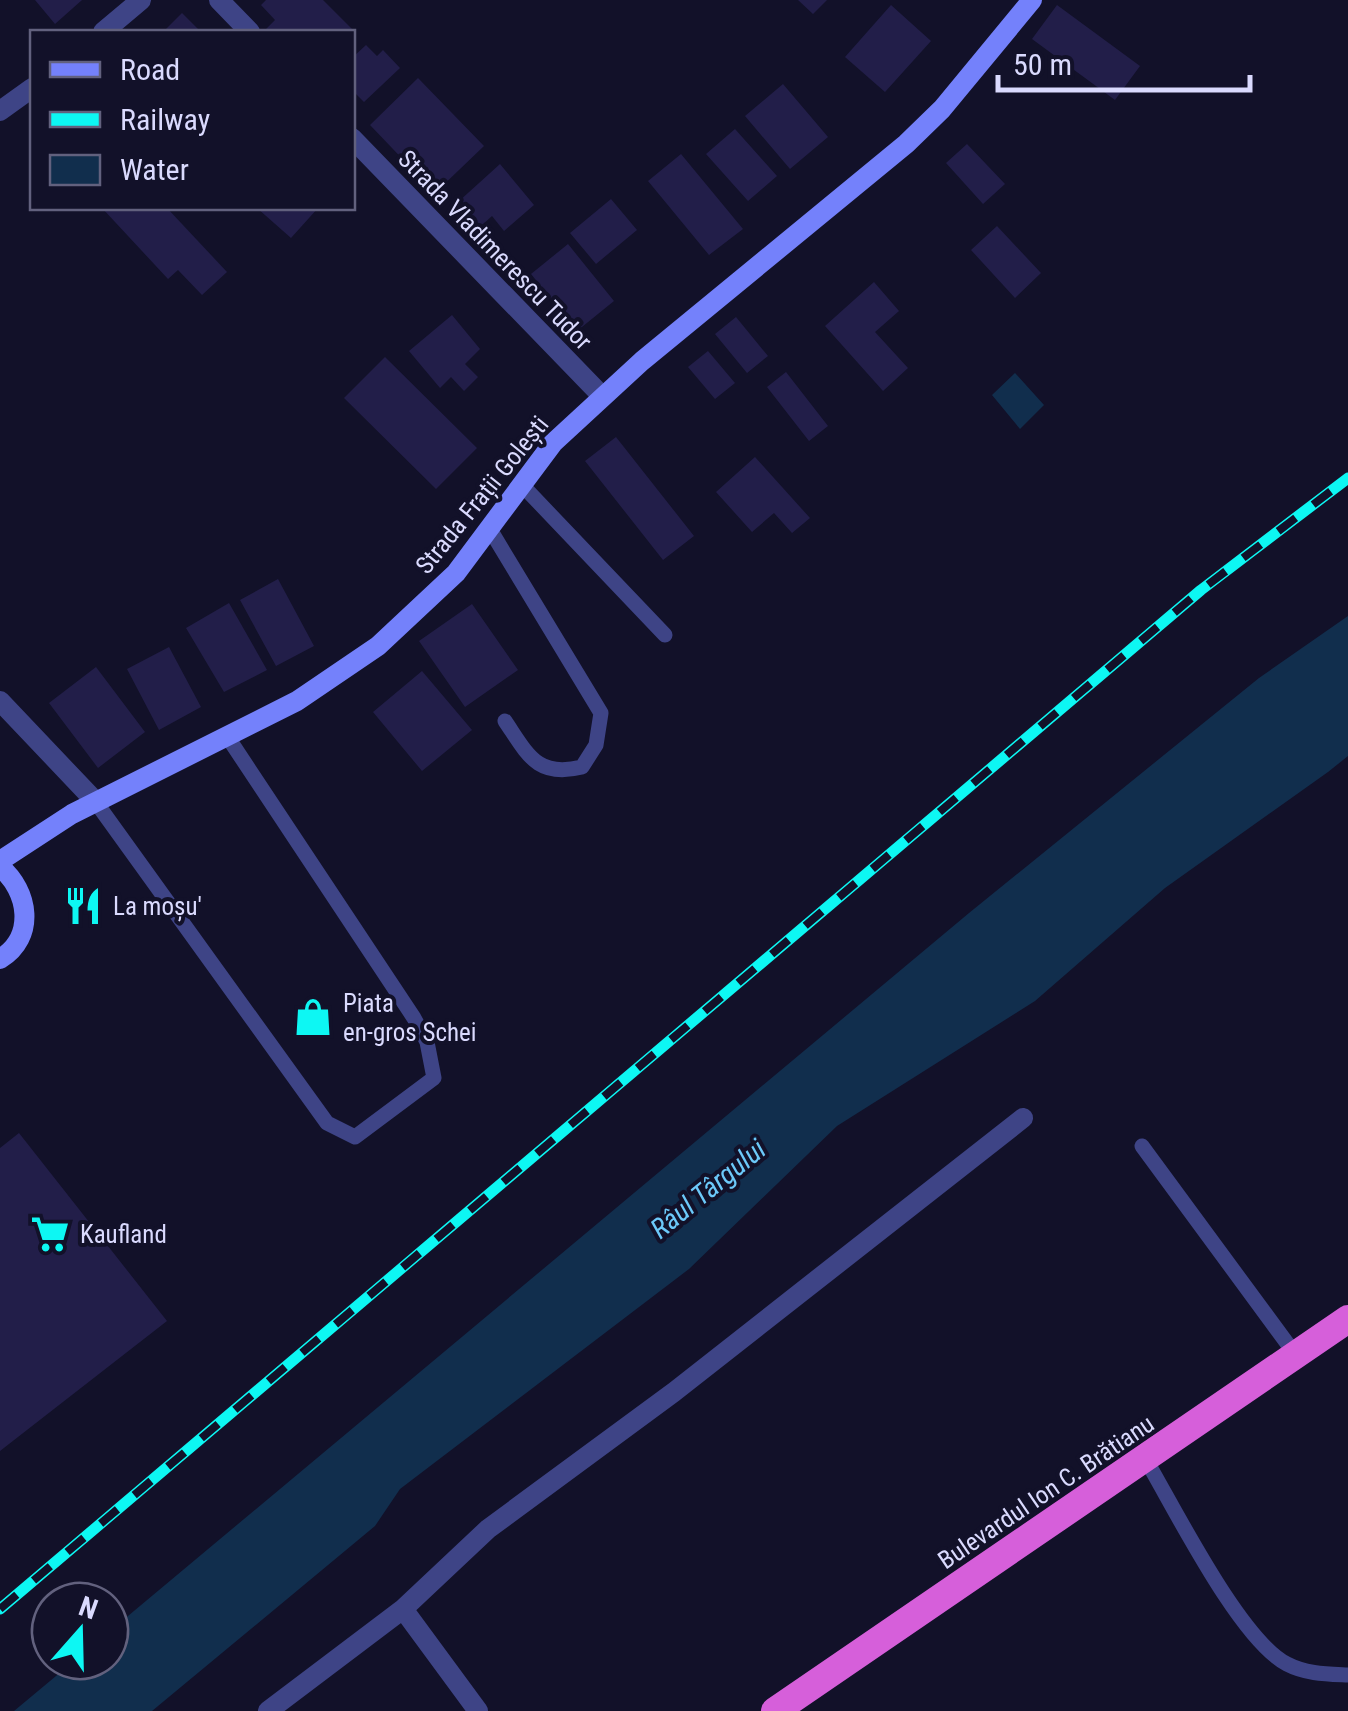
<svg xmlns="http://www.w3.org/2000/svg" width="1348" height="1711" font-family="'Roboto Condensed',sans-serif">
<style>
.water{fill:#112e4d}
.building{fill:#221e49}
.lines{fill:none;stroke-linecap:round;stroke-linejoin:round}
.service{stroke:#3e4486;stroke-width:15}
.minor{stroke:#3e4486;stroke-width:20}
.tertiary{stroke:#3e4486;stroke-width:20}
.secondary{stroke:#7481fb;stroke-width:20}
.trunk{stroke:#d65fda;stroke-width:28}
.rail-casing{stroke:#0df7f3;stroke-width:11}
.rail{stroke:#121129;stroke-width:8;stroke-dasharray:22;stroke-linecap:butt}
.labels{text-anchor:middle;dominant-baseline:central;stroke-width:8;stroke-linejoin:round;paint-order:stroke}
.street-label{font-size:25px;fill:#dadafe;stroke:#121129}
.poi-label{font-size:25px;fill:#dadafe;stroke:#121129;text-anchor:start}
.water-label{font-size:28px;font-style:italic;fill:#6cc9fa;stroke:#121129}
</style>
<rect width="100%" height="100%" fill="#121129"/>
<path class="water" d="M1015,373l29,32 -24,24 -28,-34z
M1348,616v140l-20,16 -163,116 -130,113 -198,125 -148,143 -289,220 -25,37 -223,185h-138l60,-50h36v-30l859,-718 290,-235z"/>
<path class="building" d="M35,0h47l-27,24z
M266,0h57l31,31 -84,1 -4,-3 9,-9 -14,-15z
M798,0h29l-14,14z
M891,5l40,36 -46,51 -40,-35z
M1057,5l83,61 -25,34 -83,-61z
M182,13l19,19h-38z
M366,45l11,11 6,-6 17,18 -36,34 -12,-12v-32z
M418,78l66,68 -49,47 -65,-68z
M783,84l45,53 -38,32 -45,-53z
M735,129l42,47 -29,25 -42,-47z
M967,144l38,40 -22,20 -37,-41z
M681,154l62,75 -34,26 -61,-74z
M500,164l34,41 -30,26 -12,-15 -22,20 -23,-24z
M611,199l26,31 -41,34 -26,-31z
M102,208h65l60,64 -25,23 -24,-25 -10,9z
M257,208h61l-27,30z
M997,226l44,47 -26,25 -44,-48z
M568,244l46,57 -37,30 -46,-57z
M874,282l25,29 -24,21 33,36 -25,23 -58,-65z
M452,315l28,34 -15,15 13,13 -14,14 -13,-14 -11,11 -31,-37z
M736,317l32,39 -21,17 -32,-39z
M708,351l27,32 -20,16 -27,-32z
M385,357l92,91 -41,41 -92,-91z
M786,372l42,54 -19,15 -42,-54z
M616,437l78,99 -31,24 -78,-99z
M755,457l55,61 -18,15 -18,-20 -22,19 -36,-40z
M278,579l36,67 -38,20 -36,-66z
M229,603l38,67 -43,22 -38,-64z
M472,604l46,66 -53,37 -46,-66z
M169,647l32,60 -42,23 -32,-61z
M96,667l49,65 -47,36 -49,-65z
M422,671l50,59 -50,41 -49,-59z
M19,1133l148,188 -167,130v-303z"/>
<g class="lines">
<path class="service" d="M523,486l142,149
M491,531l110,182 -5,32 -14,22c-45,11 -54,-12 -77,-46
M95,801l232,322 28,14 79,-59 -7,-36 -13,-24 -187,-282
M1142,1146l153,208
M1146,1460c29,49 94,180 141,204 19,10 40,10 61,11"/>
<path class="minor" d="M219,0l31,32
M352,138l250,258
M0,701l95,100
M403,1609l75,102
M268,1711l135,-102 85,-80 186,-137 349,-274"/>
<path class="tertiary" d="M103,32l38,-32
M0,111l32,-23"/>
<path class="secondary" d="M0,861l72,-47 225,-113 81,-55 78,-73 97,-130 89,-82 264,-217 36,-35 90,-109
M0,867c29,24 36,70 0,92"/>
<path class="trunk" d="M775,1711l573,-392"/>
<g class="rail-casing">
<path id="rail" d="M0,1609l1201,-1019 147,-112"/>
</g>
<use href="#rail" class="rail"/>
</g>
<defs>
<g id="restaurant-bare" transform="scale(3)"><path d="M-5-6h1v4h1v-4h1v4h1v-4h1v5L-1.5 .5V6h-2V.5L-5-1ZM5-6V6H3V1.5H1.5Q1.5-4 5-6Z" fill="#0df7f3" stroke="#121129" stroke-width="2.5" paint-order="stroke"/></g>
<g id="shop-bare" transform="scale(3)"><path d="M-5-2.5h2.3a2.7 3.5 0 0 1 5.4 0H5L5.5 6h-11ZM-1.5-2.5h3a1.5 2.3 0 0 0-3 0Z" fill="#0df7f3" stroke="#121129" stroke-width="2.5" paint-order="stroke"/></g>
<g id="supermarket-bare" transform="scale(3)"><path d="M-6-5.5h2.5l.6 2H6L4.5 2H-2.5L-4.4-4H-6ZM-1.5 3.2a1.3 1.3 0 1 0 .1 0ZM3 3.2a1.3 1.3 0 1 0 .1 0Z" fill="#0df7f3" stroke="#121129" stroke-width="2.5" paint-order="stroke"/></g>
</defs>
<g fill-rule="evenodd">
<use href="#restaurant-bare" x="83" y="906"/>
<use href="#shop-bare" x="313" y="1017"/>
<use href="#supermarket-bare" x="50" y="1234"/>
</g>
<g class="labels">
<g class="street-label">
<text transform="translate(495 250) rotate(46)">Strada Vladimerescu Tudor</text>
<text transform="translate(482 495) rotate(-51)">Strada Frații Golești</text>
<text transform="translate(1046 1492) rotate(-34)">Bulevardul Ion C. Brătianu</text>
</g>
<g class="poi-label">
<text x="113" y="906">La moșu'</text>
<text x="343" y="1003">Piata<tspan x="343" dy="29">en-gros Schei</tspan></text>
<text x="80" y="1234">Kaufland</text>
</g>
<g class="water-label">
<text transform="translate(708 1189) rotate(-39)">Râul Târgului</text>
</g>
</g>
<rect x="30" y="30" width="325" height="180" fill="#121129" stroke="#62617e" stroke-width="2.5"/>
<rect x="50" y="62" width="50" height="15" fill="#7481fb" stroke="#62617e" stroke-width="2.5"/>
<text x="120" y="80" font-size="30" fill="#dadafe">Road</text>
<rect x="50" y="112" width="50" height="15" fill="#0df7f3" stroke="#62617e" stroke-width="2.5"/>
<text x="120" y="130" font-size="30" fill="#dadafe">Railway</text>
<rect x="50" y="155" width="50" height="30" fill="#112e4d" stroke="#62617e" stroke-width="2.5"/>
<text x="120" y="180" font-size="30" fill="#dadafe">Water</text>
<g transform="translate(80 1631) rotate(20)"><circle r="48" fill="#121129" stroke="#62617e" stroke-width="2.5"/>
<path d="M0-8L18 38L0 25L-18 38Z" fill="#0df7f3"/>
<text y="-15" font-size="28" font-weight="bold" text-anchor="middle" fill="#dadafe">N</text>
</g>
<path d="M998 75v15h252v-15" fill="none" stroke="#dadafe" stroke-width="5"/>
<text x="1013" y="75" font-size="30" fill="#dadafe" stroke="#121129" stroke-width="8" paint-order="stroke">50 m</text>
</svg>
